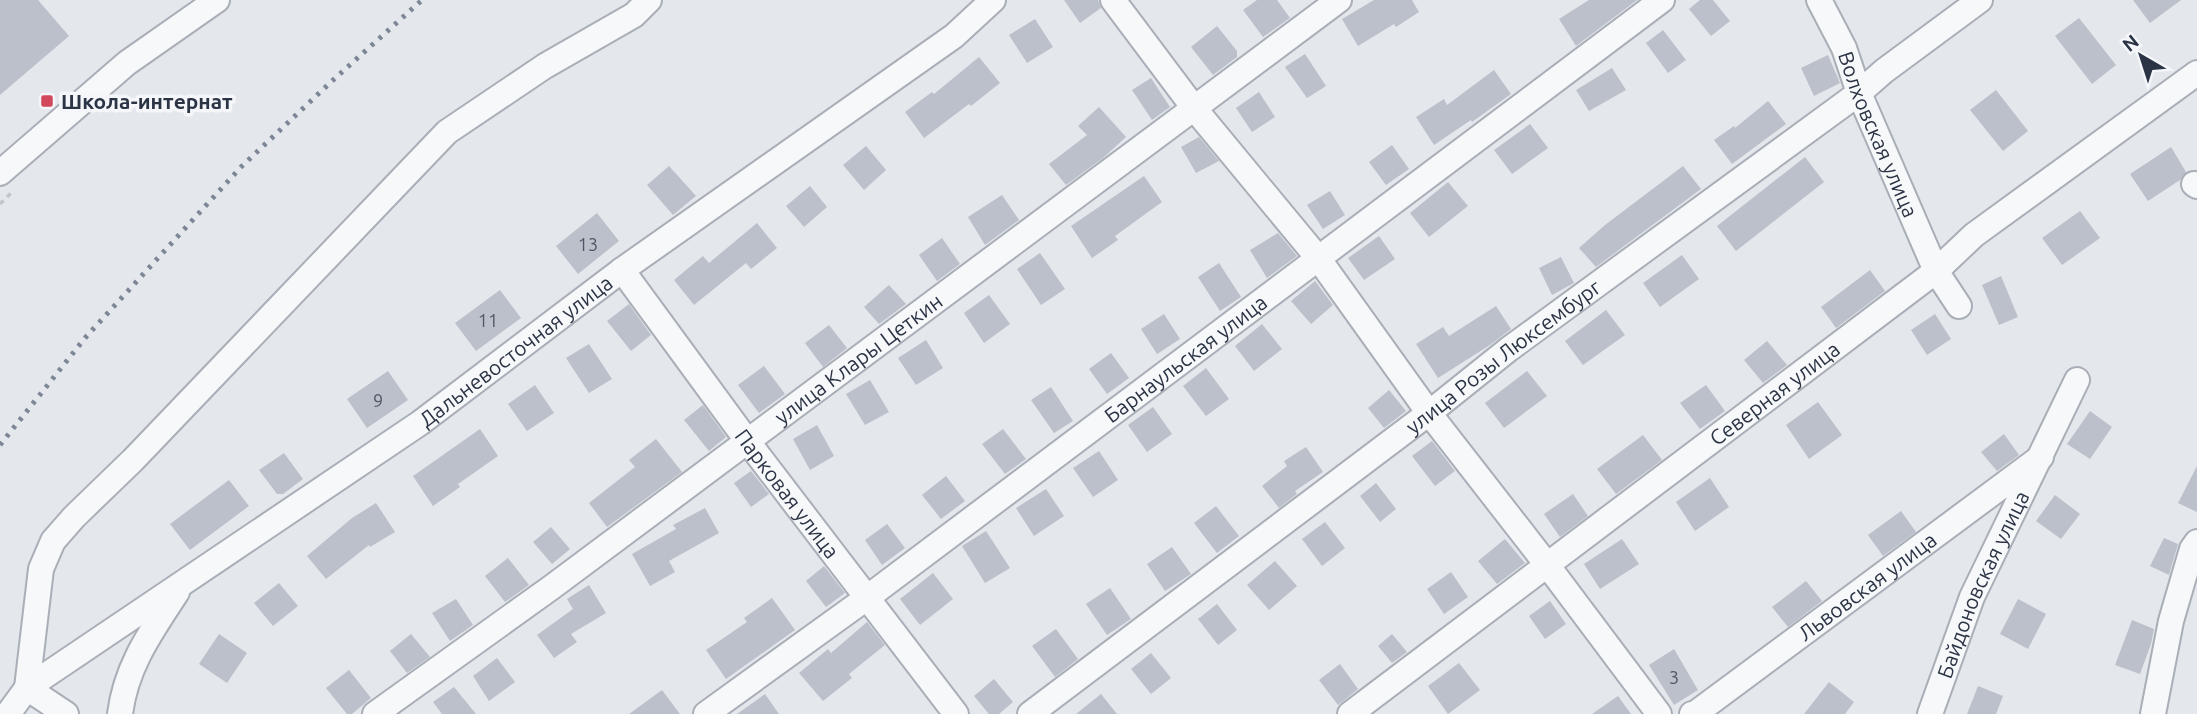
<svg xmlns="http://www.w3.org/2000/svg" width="2197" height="714" font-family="Ubuntu,sans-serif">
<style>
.building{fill:#bbc0ca}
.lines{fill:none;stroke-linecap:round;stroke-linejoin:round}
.minor-casing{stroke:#a9aeb7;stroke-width:28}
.path{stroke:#c2c5cb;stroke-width:3.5;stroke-dasharray:5 5;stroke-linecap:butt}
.minor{stroke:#f7f8fa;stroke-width:24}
.rail{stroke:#7d8696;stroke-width:5;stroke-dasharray:3.5 7;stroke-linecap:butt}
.poi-dot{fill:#d1495b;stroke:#f4f6f9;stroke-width:2.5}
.labels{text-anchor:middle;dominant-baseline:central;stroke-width:7;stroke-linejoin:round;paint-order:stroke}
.number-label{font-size:18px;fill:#4f5766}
.poi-label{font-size:21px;font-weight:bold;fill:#2b3445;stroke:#f4f6f9;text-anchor:start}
.street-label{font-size:21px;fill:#2b3445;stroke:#f4f6f9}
</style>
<rect width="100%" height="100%" fill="#e4e7ec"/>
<path class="building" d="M0,0h38l31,36 -69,59z
M1064,0h34l3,8 -21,15z
M1257,0h20l13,18 -27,19 -20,-27z
M1374,0h38l7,12 -23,15 -2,-3 -36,22 -16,-27z
M1589,0h48l-61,46 -17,-27z
M1700,0h13l17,21 -19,15 -22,-27z
M2133,0h48l-31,23z
M2079,18l37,47 -24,19 -37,-48z
M1035,19l18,28 -26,16 -18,-28z
M1217,26l20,25v6l-24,18 -22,-28z
M1663,30l23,30 -18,13 -22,-30z
M1305,54l21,32 -19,12 -22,-31z
M1828,55l12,28 -26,13 -13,-28z
M979,57l21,26 -29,23 -2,-2 -45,34 -19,-26 27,-20 2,2z
M1612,68l14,22 -37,21 -13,-21z
M1494,70l17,24 -39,28 -1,-2 -37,25 -18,-28 28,-18 3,6z
M1151,78l19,29 -18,13 -20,-30z
M1996,90l32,41 -25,20 -33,-41z
M1259,92l16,25 -23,15 -16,-24z
M1768,101l18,23 -54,40 -18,-24 20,-14 1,2z
M1099,107l27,30 -23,21 -37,27 -17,-21 38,-29 -9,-9z
M1530,124l18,24 -36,26 -18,-24z
M1199,137l20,24 -23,12 -15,-26z
M1392,145l17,24 -23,16 -17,-23z
M866,146l20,24 -22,20 -21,-25z
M2171,147l15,25 -6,8 -32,21 -18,-27z
M1805,157l19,25 -88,69 -19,-25z
M669,166l27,30 -23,19 -26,-30z
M1683,166l18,23 -105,78 -17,-19 26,-23z
M1144,176l18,26 -47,34 3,4 -26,18 -21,-32z
M1448,182l20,24 -39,31 -19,-24z
M810,186l17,21 -23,20 -18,-21z
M1330,191l15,24 -22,14 -16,-24z
M1002,195l17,25 -34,25 -17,-28z
M2080,211l20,27 -38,27 -20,-27z
M597,213l22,28 -41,33 -22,-28z
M757,223l20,25 -26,21 -5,-6 -52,42 -20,-25 29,-24 6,7z
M1278,233l19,23 -30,22 -17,-28z
M1379,236l16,23 -31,21 -16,-22z
M942,238l18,26 -23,17 -18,-26z
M1040,253l25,36 -24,16 -24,-36z
M1682,255l17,24 -39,28 -17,-24z
M1561,257l13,26 -22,12 -13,-27z
M1219,263l22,34 -21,14 -22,-34z
M1870,270l15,21 -49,37 -15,-21z
M2001,276l17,41 -19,8 -17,-40z
M1315,281l18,24 -22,19 -20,-23z
M889,285l17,19 -27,20 -15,-17z
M500,290l21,28 -45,33 -21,-28z
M989,295l21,29 -26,19 -20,-30z
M629,304l22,31 -20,16 -24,-30z
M1496,306l15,23 -21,16 -52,33 -22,-34 27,-17 6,9z
M1606,310l19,25 -42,30 -18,-24z
M1164,314l16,25 -23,15 -16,-25z
M1935,314l16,25 -24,16 -16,-25z
M1262,324l20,25 -28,22 -19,-25z
M829,325l18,23 -24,19 -18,-24z
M926,340l17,28 -27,17 -18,-27z
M1767,341l20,24 -24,18 -19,-23z
M589,344l23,35 -23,14 -23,-35z
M1111,353l18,25 -22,16 -18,-25z
M764,366l21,28 -26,19 -21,-28z
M1206,368l23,31 -23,17 -23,-30z
M388,371l20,29 -41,28 -20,-29z
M1527,371l20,25 -43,32 -19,-25z
M870,380l19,32 -24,13 -19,-31z
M535,385l19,28 -27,18 -19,-27z
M1706,385l19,26 -25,18 -20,-26z
M1051,387l22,34 -19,12 -23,-33z
M1389,390l17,21 -22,17 -16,-20z
M1818,402l24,33 -33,24 -23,-34z
M703,405l23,32 -17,14 -25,-31z
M1153,407l19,27 -25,18 -19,-27z
M2090,411l22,16 -22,32 -23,-15z
M817,425l17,31 -24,14 -17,-31z
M480,429l18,27 -40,28 2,3 -27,19 -20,-30z
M1003,429l23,30 -21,15 -23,-30z
M2004,434l15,21 -22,16 -16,-19z
M1643,435l19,25 -46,34 -19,-25z
M656,439l26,33 -75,55 -18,-24 46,-36 -6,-7z
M1432,441l23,30 -20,15 -23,-30z
M1306,447l17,25 -28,19 2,3 -18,14 -17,-22 25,-20 -3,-5z
M1099,451l19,29 -25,17 -20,-29z
M284,453l19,26 -20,15h-6l-18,-24z
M2197,466v46l-19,-9z
M751,471l18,23 -18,13 -17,-24z
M946,476l19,25 -24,18 -19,-24z
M1710,478l19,29 -34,24 -19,-29z
M229,480l20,26 -59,44 -20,-26z
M1376,483l20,26 -16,13 -20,-26z
M1046,489l18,27 -30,20 -18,-28z
M1573,494l15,22 -28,21 -16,-23z
M2055,495l25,19 -19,25 -25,-18z
M376,503l19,29 -25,15 -1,-2 -43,34 -19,-23 45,-38z
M1216,506l23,30 -22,17 -23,-30z
M705,508l14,25 -50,28 6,11 -25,14 -18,-32 44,-25 -3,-4z
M1901,511l15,21 -33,24 -15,-21z
M1325,522l20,26 -23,18 -20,-27z
M887,524l18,24 -23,17 -17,-25z
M551,527l19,22 -18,15 -19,-22z
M986,531l24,37 -25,15 -23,-37z
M2164,538l14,6 -9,31 -19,-9z
M1505,539l20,24 -28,21 -19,-23z
M1622,539l17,25 -39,25 -16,-25z
M1172,547l19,27 -26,17 -18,-27z
M508,558l21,27 -24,17 -20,-26z
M1275,561l22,25 -28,24 -22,-25z
M824,566l21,27 -19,14 -20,-26z
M1451,572l17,25 -24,17 -17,-25z
M933,573l20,26 -33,26 -20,-26z
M1806,581l16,20 -34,26 -16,-20z
M279,583l19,23 -25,20 -19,-23z
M589,585l17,28 -35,21 6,8 -23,16 -17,-23 36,-26 -6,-10z
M1110,588l21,31 -24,16 -21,-31z
M772,598l23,32 -69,49 -20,-29 41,-28 -3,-4z
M456,599l17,26 -23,16 -18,-28z
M2018,599l28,15 -18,35 -28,-15z
M1550,601l16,23 -21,15 -16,-23z
M1217,604l20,26 -19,15 -20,-26z
M2132,620l22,9 -3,15 -11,30 -25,-9z
M867,622l18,23 -36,29 3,4 -29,23 -24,-28 29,-24 3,4z
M1056,629l22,30 -23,18 -23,-31z
M219,634l28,19 -20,30 -28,-19z
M411,634l19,23 -23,16 -17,-22z
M1392,634l15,18 -15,11 -14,-17z
M1674,649l24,41 -24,15 -25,-40z
M1151,653l20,25 -20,16 -20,-25z
M497,658l18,24 -26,19 -16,-25z
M1459,663l21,27 -32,24 -20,-28z
M1340,664l18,25 -20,16 -19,-25z
M349,670l22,28 -19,16h-5l-21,-26z
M994,679l19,23 -14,12h-10l-15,-18z
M1829,682l25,20 -9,12h-41z
M1978,686l25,10 -7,18h-29z
M454,687l22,27h-34l-9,-12z
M662,690l18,24h-51z
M765,694l14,20h-42z
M1101,694l16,20h-41z
M1618,696l13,18h-39z"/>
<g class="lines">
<g class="minor-casing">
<g id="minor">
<path d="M1113,0l81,108 124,150 111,155 119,153 111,148"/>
<path id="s1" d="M1819,0l25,48 15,45 77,178"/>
<path d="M0,173l127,-110 90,-63"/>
<path d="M2194,184l3,2"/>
<path d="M1934,268l25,38"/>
<path id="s2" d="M622,270l126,172 208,272"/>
<path d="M27,688l14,-119 12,-28 21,-24 59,-57 314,-328 98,-66 89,-51 15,-15"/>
<path d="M27,688l39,26"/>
<path id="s3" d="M8,714l19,-26 393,-265 202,-153 332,-234 39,-36"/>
<path d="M120,714c6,-48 31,-82 57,-122"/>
<path id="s4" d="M375,714l177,-127 787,-587"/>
<path id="s5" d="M706,714l162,-117 794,-597"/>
<path id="s6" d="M1030,714l399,-301 80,-64 350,-256 25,-22 96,-71"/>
<path id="s7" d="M1350,714l586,-443 38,-36 223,-162"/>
<path id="s8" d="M1692,714l4,-1 345,-256"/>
<path id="s9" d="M1930,714l42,-117 105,-217"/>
<path d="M2153,714l18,-93 21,-72 5,-7"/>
</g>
</g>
<path class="path" d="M0,204l11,-11"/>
<use href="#minor" class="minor"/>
<path class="rail" d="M0,445l85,-107 156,-171 91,-86 90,-81"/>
</g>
<rect class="poi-dot" x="40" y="94" width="14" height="14" rx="3.5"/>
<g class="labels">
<g class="number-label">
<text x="588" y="244">13</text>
<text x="488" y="320">11</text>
<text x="378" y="400">9</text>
<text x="1674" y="677">3</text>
</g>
<g class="poi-label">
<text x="61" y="101">Школа-интернат</text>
</g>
<g class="street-label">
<text stroke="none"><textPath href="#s1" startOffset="147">Волховская улица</textPath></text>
<text stroke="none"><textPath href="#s3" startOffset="626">Дальневосточная улица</textPath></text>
<text stroke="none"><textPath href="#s6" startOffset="593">улица Розы Люксембург</textPath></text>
<text stroke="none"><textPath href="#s5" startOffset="597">Барнаульская улица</textPath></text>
<text stroke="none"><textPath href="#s4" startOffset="600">улица Клары Цеткин</textPath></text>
<text stroke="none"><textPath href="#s7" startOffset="532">Северная улица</textPath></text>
<text stroke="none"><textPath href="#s2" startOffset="278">Парковая улица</textPath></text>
<text stroke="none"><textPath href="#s9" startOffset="140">Байдоновская улица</textPath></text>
<text stroke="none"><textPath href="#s8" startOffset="217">Львовская улица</textPath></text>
</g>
</g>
<g transform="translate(2141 56) rotate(321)" stroke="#f4f6f9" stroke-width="5" paint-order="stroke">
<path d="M0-5L12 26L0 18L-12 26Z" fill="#2b3445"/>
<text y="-10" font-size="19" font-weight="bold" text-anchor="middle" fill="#2b3445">N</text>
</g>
</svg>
